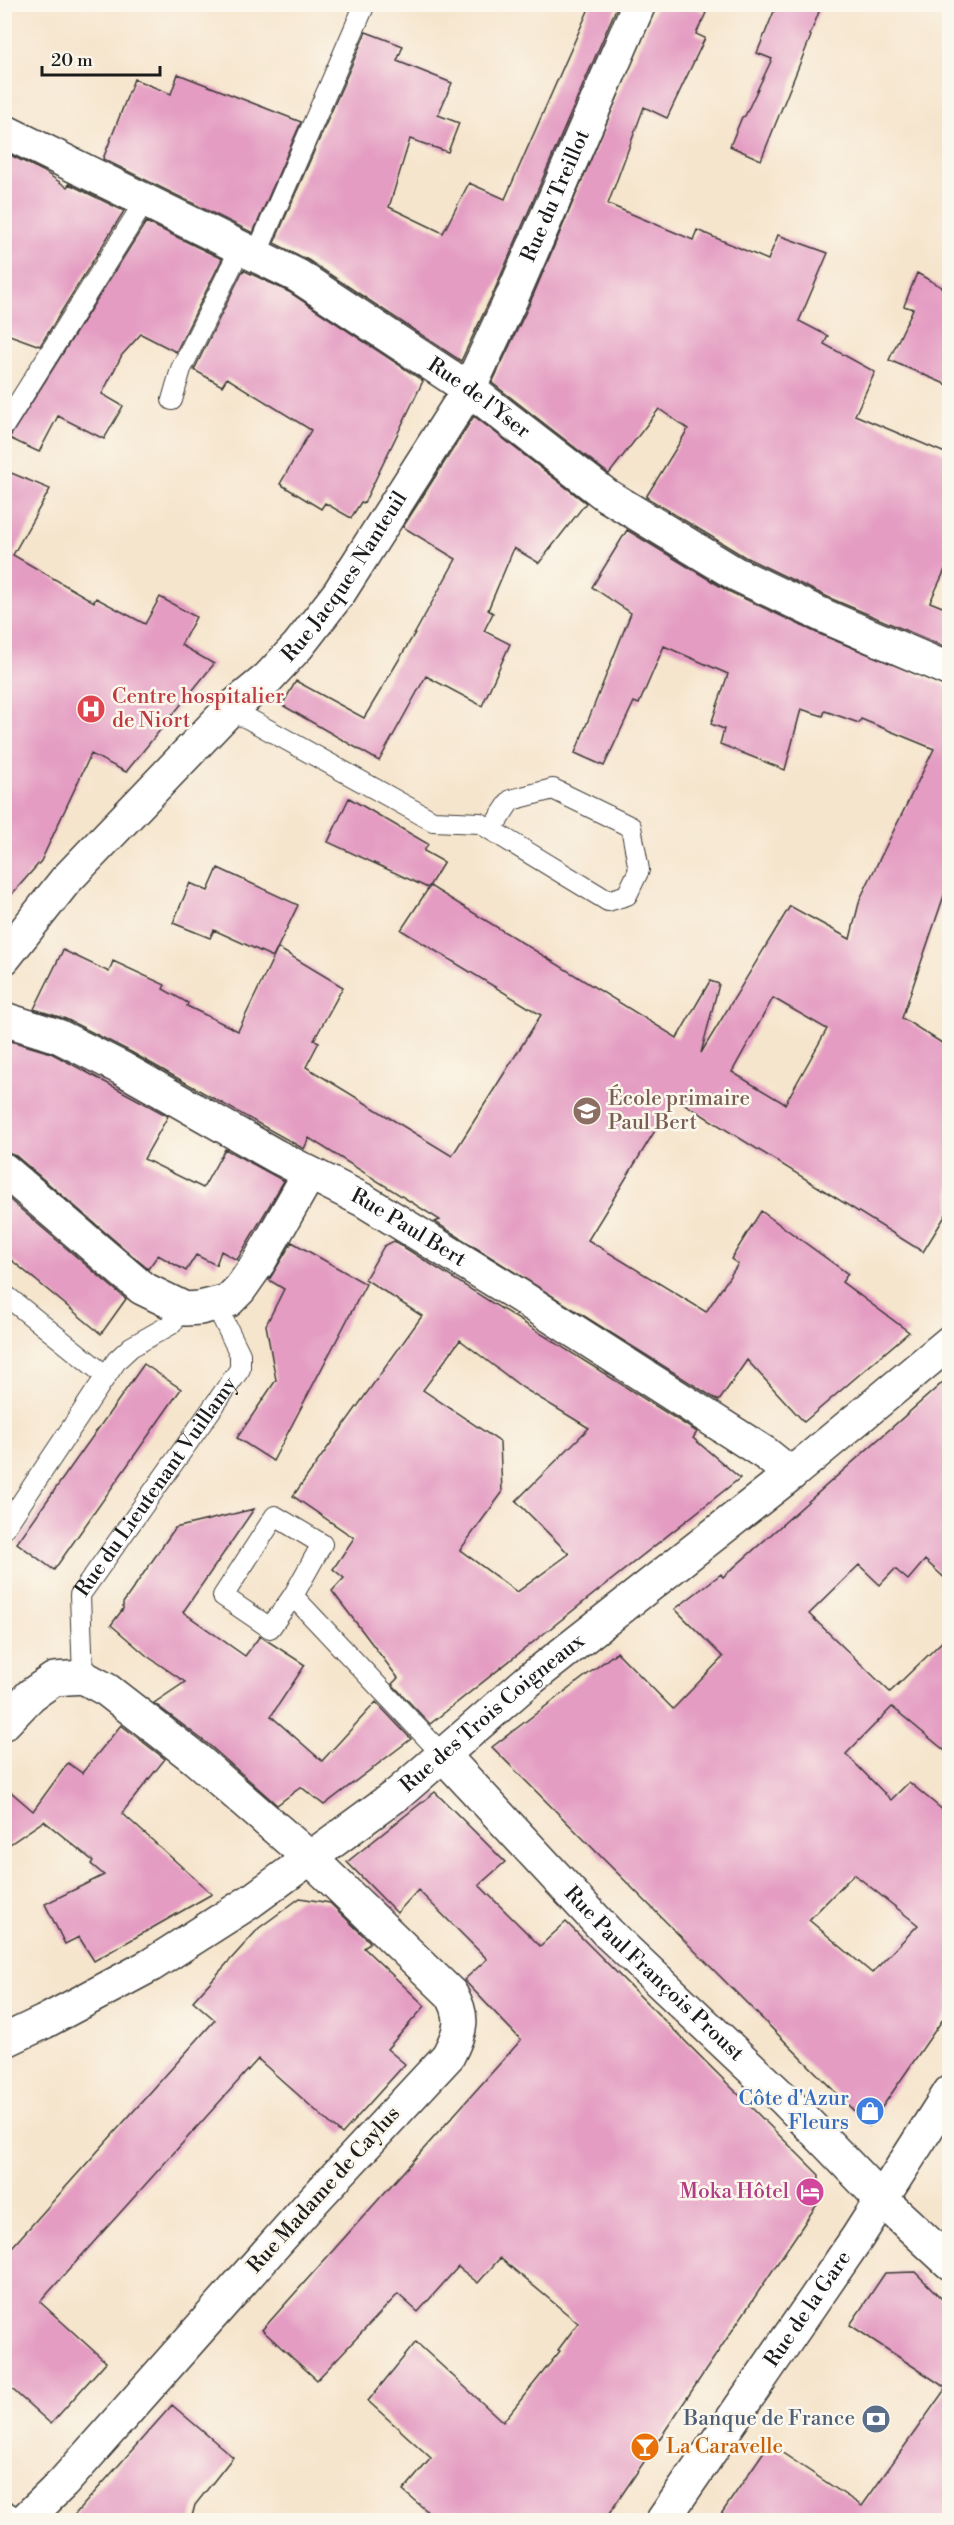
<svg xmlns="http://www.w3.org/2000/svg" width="954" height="2525" font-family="'Libre Bodoni',serif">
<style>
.building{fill:#e49cc2;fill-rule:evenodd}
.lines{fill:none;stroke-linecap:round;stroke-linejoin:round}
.service-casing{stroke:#3d3a37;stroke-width:22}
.minor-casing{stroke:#3d3a37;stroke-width:36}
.secondary-casing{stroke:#3d3a37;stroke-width:36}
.service{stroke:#fff;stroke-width:20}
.minor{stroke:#fff;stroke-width:33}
.secondary{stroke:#fff;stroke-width:33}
.labels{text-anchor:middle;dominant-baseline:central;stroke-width:5;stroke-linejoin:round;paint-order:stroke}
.street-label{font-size:21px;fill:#1c1c1c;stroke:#fbf7ec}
.health-label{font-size:21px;fill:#be3a42;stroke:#fbf7ec;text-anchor:start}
.education-label{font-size:21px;fill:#785e54;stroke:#fbf7ec;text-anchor:start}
.shop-label{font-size:21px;fill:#366cbe;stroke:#fbf7ec;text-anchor:end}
.hotel-label{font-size:21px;fill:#b23c85;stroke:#fbf7ec;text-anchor:end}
.service-label{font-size:21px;fill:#4e5e75;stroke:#fbf7ec;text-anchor:end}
.food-label{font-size:21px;fill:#c56008;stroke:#fbf7ec;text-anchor:start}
</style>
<rect width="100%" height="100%" fill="#fbf7ec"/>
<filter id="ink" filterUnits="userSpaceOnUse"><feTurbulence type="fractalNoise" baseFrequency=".0167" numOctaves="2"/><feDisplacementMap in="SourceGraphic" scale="12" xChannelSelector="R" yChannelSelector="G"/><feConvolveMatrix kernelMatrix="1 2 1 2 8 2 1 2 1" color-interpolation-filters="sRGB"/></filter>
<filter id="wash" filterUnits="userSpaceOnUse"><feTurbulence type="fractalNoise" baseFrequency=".008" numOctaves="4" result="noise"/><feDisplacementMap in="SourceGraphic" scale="24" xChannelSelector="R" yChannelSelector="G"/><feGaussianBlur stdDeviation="1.35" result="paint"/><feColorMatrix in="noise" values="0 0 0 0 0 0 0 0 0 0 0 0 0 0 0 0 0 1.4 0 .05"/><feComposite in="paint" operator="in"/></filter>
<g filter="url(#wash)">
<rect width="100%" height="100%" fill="#f6e5cd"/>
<g id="blocks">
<path class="building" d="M591,4h27l-123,285 -34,72 -153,-101 -34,-17 92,-211 37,14 -6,15 55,22 -14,32 21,8 -11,29 -38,-13 -21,68 54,26 26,-50 36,16z
M657,4h31l18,9 -10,21 9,4 -38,80 -23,-11 -36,97 85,36 4,-10 71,30 10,-25 50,18 -29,68 29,15 -4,8 51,28 -20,43 95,40v104l-20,43 20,8v39l-118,-50 -87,-42 -99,-60 42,-68 -29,-20 -50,65 -117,-91 37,-78z
M777,4h45l-12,31 1,1 -50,124 -31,-14 12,-29 3,-1 27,-57 -15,-6z
M178,74l123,48 -48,111 -150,-74 31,-80 37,15z
M4,152l39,19 24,16 2,-3 55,27 -84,135 -36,-13z
M146,222l76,37 -46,93 -35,-18 -19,21 -20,39 21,12 -19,33 -46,-23 -19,36 -30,-14z
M243,270l46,22 134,89 -59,122 -3,-1 -10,16 -26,-15 -4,6 -41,-25 31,-54 -84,-52 -5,8 -28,-16z
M917,273l33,19v94l-61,-26 24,-51 -9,-3z
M474,416l112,87 -47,60 -25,-15 -26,62 5,3 -9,18 26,13 -28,62 -56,-30 -47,85 -97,-56 14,-24 68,37 51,-85 41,-74 -53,-32z
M4,470l46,19 -37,66 81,47 2,-4 49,26 15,-27 36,20 -15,28 33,19 -88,108 -35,-18 -50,107 -37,42z
M627,530l101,61 89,42 133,55v190l-48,140 48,30v160l-27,44 -248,-154 -87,142 118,72 32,-48 -7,-5 30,-48 87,63 -6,8 67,50 -105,90 -57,-62 -28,41 -284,-179 5,-2 -131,-82 -5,11 -173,-97 -65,-33 -32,-10 29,-59 46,22 4,-11 52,24 -2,4 25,14 -1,3 51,25 40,-83 65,39 -29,53 5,2 -13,25 146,89 89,-141 -140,-85 29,-44 247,152 33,-57 9,3 -18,69 89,-147 60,33 10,-40 74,-150 -73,-30 -2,4 -34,-12 -2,5 -22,-7 -16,61 -65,-26 4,-15 -13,-5 17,-50 -64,-28 -25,58 -5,-2 -30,64 -29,-13 56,-140 -39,-26zM773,998l54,31 -42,75 -53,-32z
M349,798l79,46 -4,7 20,11 -16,26 -100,-46z
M218,868l80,37 -25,52 -59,-27 -4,8 -37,-15 17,-40 18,8z
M4,1039l47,14 117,63 -24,43 59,29 22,-39 59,32 -47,79 -16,-9 -5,14 -20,-10 -10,16 -28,-16 -10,14 -132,-113 -12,-4z
M4,1195l122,104 -25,35 -97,-80z
M394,1241l303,191 -4,6 47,40 -310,246 -38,-40 6,-6 -66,-87 12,-13 -11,-9 21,-31 -61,-42 129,-180 -57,-37 19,-33zM460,1340l63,48 66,40 -73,73 53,53 -52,38 -57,-42 42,-57 -2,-51 -77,-52z
M292,1242l74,42 -93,177 -36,-23 39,-58 -10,-55 18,-36 -15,-9z
M144,1364l37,25 -127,181 -37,-27z
M950,1376v207l-25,-23 -17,20 -13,-11 -15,16 -21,-20 -50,49 81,78 60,-58v121l-58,-48 -46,47 45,46 18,-18 41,34v193l-81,117 -377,-379 125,-95 56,57 50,-52 -48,-48 46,-35 2,3zM854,1874l64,51 -46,48 -63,-53z
M254,1509l-71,103 62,44 15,-20 45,29 -34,51 51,45 54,-59 35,37 -87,66 -23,-18 -24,18 -69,-61 -54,-41 31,-21 -38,-26 -36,-31 12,-16v-6l52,-75z
M121,1725l44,34 -43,54 90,81 -118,67 -15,-24 -14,7 -20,-40 59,-29 -13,-11 2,-3 -49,-40 -40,27v-62l29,25 35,-48 14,10z
M435,1792l70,70 -26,23 61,61 26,-24 253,253 -1,28 -213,317h-167l-35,-29 28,-33 -63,-57 48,-59 87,80 57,-71 -2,-1 20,-27 -78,-65 -22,25 -20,-16 -40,45 -20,-18 -81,86 -55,-50 259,-290 -57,-60 23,-21 -69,-69 -21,23 -50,-51z
M300,1898l30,5 40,39 -6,6 61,58 -38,43 18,15 -63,70 -84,-75 -218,243 66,60 -55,62 -47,-42v-126l211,-236 -22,-19 66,-73z
M915,2272l35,35v213h-233l52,-76 93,62 84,-118 -96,-63 35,-52z
M172,2405l61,52 -38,48 -4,15h-121z"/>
</g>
</g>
<g filter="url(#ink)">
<use href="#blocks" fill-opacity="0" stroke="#3d3a37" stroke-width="1.5"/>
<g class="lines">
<g class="service-casing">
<g id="service">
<path d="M256,255l109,-251"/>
<path d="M172,400l9,-31 60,-122"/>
<path d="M4,426l141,-225"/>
<path d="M228,711l19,7 186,103 47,2 11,7 117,71 19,-6 12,-25 -8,-43 -78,-38 -42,11 -20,30"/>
<path d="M4,1294l102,82 11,-16 14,-13 39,-22 15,-16"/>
<path d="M275,1516l47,28 -29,52 -23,32 -47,-32z"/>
<path d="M4,1529l102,-153"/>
<path d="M293,1596l150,159"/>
<path id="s1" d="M83,1677l-3,-82 160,-226v-15l-24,-49"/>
</g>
</g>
<g class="minor-casing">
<g id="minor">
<path id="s2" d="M4,131l294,145 171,113 137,106 130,79 88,42 126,54"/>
<path id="s3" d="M4,958l61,-77 163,-170 39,-32 31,-33 41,-53 130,-204 43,-92 127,-293"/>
<path id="s4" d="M4,1019l54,17 65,33 153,87 87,44 155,95 248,159 25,20"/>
<path d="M4,1170l138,118 43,21 15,-1 28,-7 12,-12 19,-27 50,-88"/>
<path d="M4,1723l27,-28 23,-16 29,-2 24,13 89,69 114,99 141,136c15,24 9,39 -3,62l-134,144 -251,283 -38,37"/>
<path id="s5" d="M443,1755l166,179 176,166 96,99 69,64"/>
<path id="s6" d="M4,2041l40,-19 107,-57 100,-64 148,-108 129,-112 263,-207 159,-132"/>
</g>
</g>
<g class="secondary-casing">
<g id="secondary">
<path d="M4,2518l3,2"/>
<path id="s7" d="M663,2520l194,-282 93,-146"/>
</g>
</g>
<use href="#service" class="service"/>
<use href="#minor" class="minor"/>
<use href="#secondary" class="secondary"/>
</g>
</g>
<defs>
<g id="hospital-disc" transform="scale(1.5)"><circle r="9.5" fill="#e0444e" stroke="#fbf7ec"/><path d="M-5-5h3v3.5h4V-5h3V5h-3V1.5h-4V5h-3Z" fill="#fff"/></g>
<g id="school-disc" transform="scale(1.5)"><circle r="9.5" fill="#8d6e63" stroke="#fbf7ec"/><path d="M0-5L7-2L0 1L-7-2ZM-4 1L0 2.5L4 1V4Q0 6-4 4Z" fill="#fff"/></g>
<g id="shop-disc" transform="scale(1.5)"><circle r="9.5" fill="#3f7fe0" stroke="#fbf7ec"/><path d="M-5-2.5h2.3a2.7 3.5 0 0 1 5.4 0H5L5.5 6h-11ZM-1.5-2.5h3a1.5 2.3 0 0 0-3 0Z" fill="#fff"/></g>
<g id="hotel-disc" transform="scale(1.5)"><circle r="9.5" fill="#d1479c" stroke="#fbf7ec"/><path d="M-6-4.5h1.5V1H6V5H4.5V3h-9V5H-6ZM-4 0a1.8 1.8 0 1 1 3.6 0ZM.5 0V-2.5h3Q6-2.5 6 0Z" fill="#fff"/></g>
<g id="bank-disc" transform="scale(1.5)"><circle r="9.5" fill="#5c6f8a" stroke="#fbf7ec"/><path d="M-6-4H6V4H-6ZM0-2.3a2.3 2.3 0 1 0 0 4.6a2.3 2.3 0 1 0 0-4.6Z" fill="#fff"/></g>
<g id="bar-disc" transform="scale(1.5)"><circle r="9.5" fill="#e8710a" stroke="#fbf7ec"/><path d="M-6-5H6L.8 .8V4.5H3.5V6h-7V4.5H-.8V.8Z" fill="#fff"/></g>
</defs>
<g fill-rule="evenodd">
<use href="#hospital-disc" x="91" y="709"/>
<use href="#school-disc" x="587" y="1111"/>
<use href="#shop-disc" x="870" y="2111"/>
<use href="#hotel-disc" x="810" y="2192"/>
<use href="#bank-disc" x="876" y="2419"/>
<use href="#bar-disc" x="645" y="2447"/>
</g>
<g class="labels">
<g class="street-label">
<text stroke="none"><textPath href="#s3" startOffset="950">Rue du Treillot</textPath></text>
<text stroke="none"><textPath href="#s2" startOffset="546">Rue de l'Yser</textPath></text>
<text stroke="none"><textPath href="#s3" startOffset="513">Rue Jacques Nanteuil</textPath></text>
<text stroke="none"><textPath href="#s4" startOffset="456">Rue Paul Bert</textPath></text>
<text stroke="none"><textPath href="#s1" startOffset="214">Rue du Lieutenant Vuillamy</textPath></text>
<text stroke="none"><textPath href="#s6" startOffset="590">Rue des Trois Coigneaux</textPath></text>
<text stroke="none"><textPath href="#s5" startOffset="304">Rue Paul François Proust</textPath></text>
<text transform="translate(324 2190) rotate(-48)">Rue Madame de Caylus</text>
<text stroke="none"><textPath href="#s7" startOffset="256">Rue de la Gare</textPath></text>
</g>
<g class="health-label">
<text x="112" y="697">Centre hospitalier<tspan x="112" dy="24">de Niort</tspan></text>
</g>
<g class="education-label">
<text x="608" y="1099">École primaire<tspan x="608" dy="24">Paul Bert</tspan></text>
</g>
<g class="shop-label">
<text x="849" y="2099">Côte d'Azur<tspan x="849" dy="24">Fleurs</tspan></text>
</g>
<g class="hotel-label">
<text x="789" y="2192">Moka Hôtel</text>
</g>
<g class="service-label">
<text x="855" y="2419">Banque de France</text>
</g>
<g class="food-label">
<text x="666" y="2447">La Caravelle</text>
</g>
</g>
<rect width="954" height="2525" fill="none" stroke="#fbf7ec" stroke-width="24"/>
<path d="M42 66v9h118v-9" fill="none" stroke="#1c1c1c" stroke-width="3"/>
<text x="51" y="66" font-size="18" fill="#1c1c1c" stroke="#fbf7ec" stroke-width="4.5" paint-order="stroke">20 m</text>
</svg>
